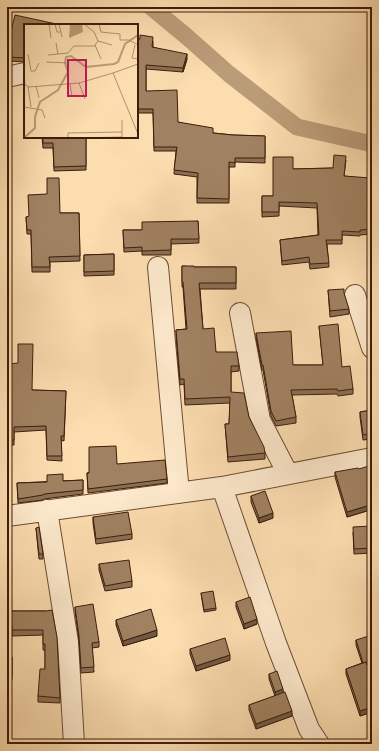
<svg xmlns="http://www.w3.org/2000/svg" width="379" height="751" font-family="'IM FELL French Canon',serif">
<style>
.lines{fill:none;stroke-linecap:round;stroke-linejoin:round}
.canal{stroke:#bb9c78;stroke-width:17}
.minor-casing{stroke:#6d4d34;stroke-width:22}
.minor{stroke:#fde9cc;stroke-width:20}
.wall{fill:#8a6f53;stroke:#3d1d0b}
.shaded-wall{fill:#705a44;stroke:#3d1d0b}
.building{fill:#a08161;stroke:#3d1d0b}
.inset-river{fill:none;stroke:#bb9c78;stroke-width:2}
.inset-road{fill:none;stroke:#b0906e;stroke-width:1}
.view{fill:#c2185b;fill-opacity:0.15;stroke:#c2185b;stroke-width:2}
.inset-edge{fill:none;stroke:#3d1d0b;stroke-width:2}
</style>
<rect width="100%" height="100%" fill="#fcddb0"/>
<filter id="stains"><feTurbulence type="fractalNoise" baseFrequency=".005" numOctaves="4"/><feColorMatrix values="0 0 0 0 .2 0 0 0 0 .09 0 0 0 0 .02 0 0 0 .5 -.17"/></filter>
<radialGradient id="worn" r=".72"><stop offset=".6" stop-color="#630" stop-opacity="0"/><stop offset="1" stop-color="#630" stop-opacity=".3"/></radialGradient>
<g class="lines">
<path class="canal" d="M151,7l35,29 43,38 68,53 71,16 4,-1"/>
<g class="minor-casing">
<path id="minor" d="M7,77l18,-4
M158,267l21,226
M355,295l17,53
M240,313l20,107 28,54
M222,487l54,156 33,86 10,15
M47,510l21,132 6,102
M7,516l215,-29 150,-29"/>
</g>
<use href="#minor" class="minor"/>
</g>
<path class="wall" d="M25,25v37l-16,-1v-22z
M137,39l16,2v6l34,12 -4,13 -37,-3v22l32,31 35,11 20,2 32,1v27l-30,-1v5h-6v36h-32v-26l-23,-3 2,-23h-22l-1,-38h-16z
M42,137h44v33l-32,1 -1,-23h-10z
M346,160l-2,16 28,3v55l-12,1v1l-18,-1v9h-15l2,23 -19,2 -1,-7 -27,3 -2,-25 38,-5 -1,-27 -38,-2v10l-17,1v-21h11l20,-27 40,-1z
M60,213h19l1,48 -30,1v10h-18l-1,-38h-4l-1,-17z
M198,221l1,22 -28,1v11h-29v-4l-18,1 -1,-22h19z
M114,254v21l-30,1v-21z
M182,266l12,1h42v22h-36l3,40 13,23 23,14v5l-8,1v20l18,25 16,36v6l-37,3 -3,-38h4l1,-21 -45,2 -1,-21 -4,1 -4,-49v-6l10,-1 -3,-42h-1z
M328,290l21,19v5l-19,3z
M319,326l23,41 11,22v5l-15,2 -1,-2 -45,1 4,22v6l-20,3 -5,-10 -8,-46h-1l-6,-32v-5l37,32h30z
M7,364l25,26 34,1 -2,50 -3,-1 1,21 -15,-1 -1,-30 -32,2v13h-7z
M372,410v29l-9,1 -3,-23v-5z
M117,464l50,15v4l-79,10 -1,-20z
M335,472l37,29 -3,1 1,8 -23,7 -12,-40z
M83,480v14l-39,5 -1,1 -25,3 -1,-20z
M251,496l22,22 -14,5 -8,-21z
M93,517l39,17v5l-36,5 -3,-21z
M372,526v27l-18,1 -1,-22z
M36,528l7,26v5h-4z
M99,564l33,17v6l-27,4 -6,-21z
M201,593l15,15v2l-12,2z
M236,602l21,22 -13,5 -8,-22z
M75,607l24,35v5l-7,1 2,24 -13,1 -2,-33 -4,-28z
M7,611h39l14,87v5l-22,-1v-6l7,-27v-19h-2v-15l-31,1v-6h-5z
M116,620l41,16 -34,10 -7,-21z
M356,640l16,25 -4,2 4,13v32l-12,4 -14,-42v-5l16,-6 -6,-18z
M190,649l40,11 -34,11 -6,-17z
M7,657h5v23h-1l-1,29h-3z
M269,674l14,19 9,23 -36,13 -7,-19v-5l26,-9 -6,-17z"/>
<path class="shaded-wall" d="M187,54v5l-4,13v-4z
M372,496v5l-5,1v-4z
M370,505v5l-23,7v-5z
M273,513v5l-14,5v-5z
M257,619v5l-13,5v-5z
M157,630v6l-34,10v-5z
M230,655v5l-34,11v-5z
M372,660v5l-9,3v-5z
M283,689v5l-8,3v-5z
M372,707v5l-12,4v-5z
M292,711v5l-36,13v-5z"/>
<path class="building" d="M15,15l46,10h-36v33l-16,-1v-18z
M140,35l13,2 -1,10 35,7 -4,14 -37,-3v26l31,-1 1,32 35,6v5l20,2 32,1v22h-30v5l-6,-1v37l-32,-1 1,-25 -24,-3 3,-23h-23l-1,-38h-16v-70h3z
M43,137h43v29l-32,1 -1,-24h-10z
M334,155l12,1 -2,20 27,2v1h1v50l-12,1v2l-18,-1v9h-16l3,23 -19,1 -1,-7 -27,4 -2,-21 39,-5 -2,-32 -38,-1v10h-17v-16h11v-39h20v12l40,-1z
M47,178h12l1,35h19l1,43 -31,1 1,10h-18l-1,-37h-4l-1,-13 3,-1 -1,-21 19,-1z
M198,221l1,18h-28v11l-29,1v-4l-18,1 -1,-18h19v-8z
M114,254v17l-30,1v-17z
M182,266h12v1h42v16h-37l4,46 11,-1 2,24h21l2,14h-8v26l13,1 5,24 15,30 1,6 -37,4 -3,-33h4l1,-27 -45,2 -1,-20h-4l-4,-49 11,-1 -4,-47h-1z
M344,289v4l5,16 -19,2 -2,-21z
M338,324l4,43 8,-1 3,23 -15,2 -1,-2 -46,1 5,27 -20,4 -5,-10 -8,-46h-1l-6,-32 35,-2 2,34h30l-4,-39z
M18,344h15l-1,46 34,1 -2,45h-3l1,20h-15l-1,-30 -32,1v13h-7v-76l11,-1z
M372,410v23l-9,2 -3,-23z
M116,446l1,18 48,-4 2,19 -79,10 -1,-16h2v-26z
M372,465v31l-5,2 3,7 -23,7 -12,-40 23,-4 1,1z
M63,474v7l20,-1v10l-39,4 -1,1 -25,4 -1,-16 30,-1v-7z
M265,491l8,22 -14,5 -8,-22z
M128,512l4,22 -36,5 -3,-22z
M372,526v22l-18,1 -1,-22z
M39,527l4,27h-4l-3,-26z
M129,560l3,21 -27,5 -6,-22z
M213,591l3,17 -12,2 -3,-17z
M250,597l7,22 -13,5 -8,-22z
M93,604l6,38 -7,1 2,24 -13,1 -2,-32 -4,-29z
M151,609l6,21 -34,11 -7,-21z
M52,610l5,27 3,61 -22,-2 2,-27h5v-25h-2v-14h-31v-5h-5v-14h39z
M372,635v25l-9,3 -7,-23z
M225,638l5,17 -34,11 -6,-17z
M7,657h5v19h-1l-1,29h-3z
M366,662l6,18v27l-12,4 -14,-42z
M277,671l6,18 -8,3 -6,-18z
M285,692l7,19 -36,13 -7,-19z"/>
<g transform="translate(24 24)">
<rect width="114" height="114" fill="#fcddb0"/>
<path d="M46,0h12l1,8 -14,6z" fill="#bb9c78"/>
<path class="inset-river" d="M0,114l11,-10v-11l5,-15 18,-12 10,-18 -3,-9 1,-6 5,-1 15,11 28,-3 4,-2 7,-18 13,-9"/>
<path class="inset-road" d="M25,0l2,14M31,0l2,8h4M35,0l3,13M60,0l10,8 4,9 14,4M75,0l2,8 19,2v6h9l9,5M74,17l-3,4 6,14M111,21l-3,13 6,1M4,30l3,17h4l4,-8M34,30l10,-1 6,-7h22M24,31l10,-1 -2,-11M22,38l23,1M114,40l-25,9 25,61M0,49l1,12 4,2 50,-4 34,-10M55,59l6,16M46,60l2,13M12,62l3,12M4,63l3,20M0,83l18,3 3,8M98,96v18M44,114v-5l54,-1M49,114l49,-1"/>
<path class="view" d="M44,36h18v36h-18z"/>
<rect width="114" height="114" class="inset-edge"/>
</g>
<rect width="379" height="751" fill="none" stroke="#fcddb0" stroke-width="24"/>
<rect x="8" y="8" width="363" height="735" fill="none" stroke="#3d1d0b" stroke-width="2"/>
<rect x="12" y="12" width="355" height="727" fill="none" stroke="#3d1d0b"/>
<rect width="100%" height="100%" filter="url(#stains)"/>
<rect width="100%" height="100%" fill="url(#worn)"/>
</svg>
